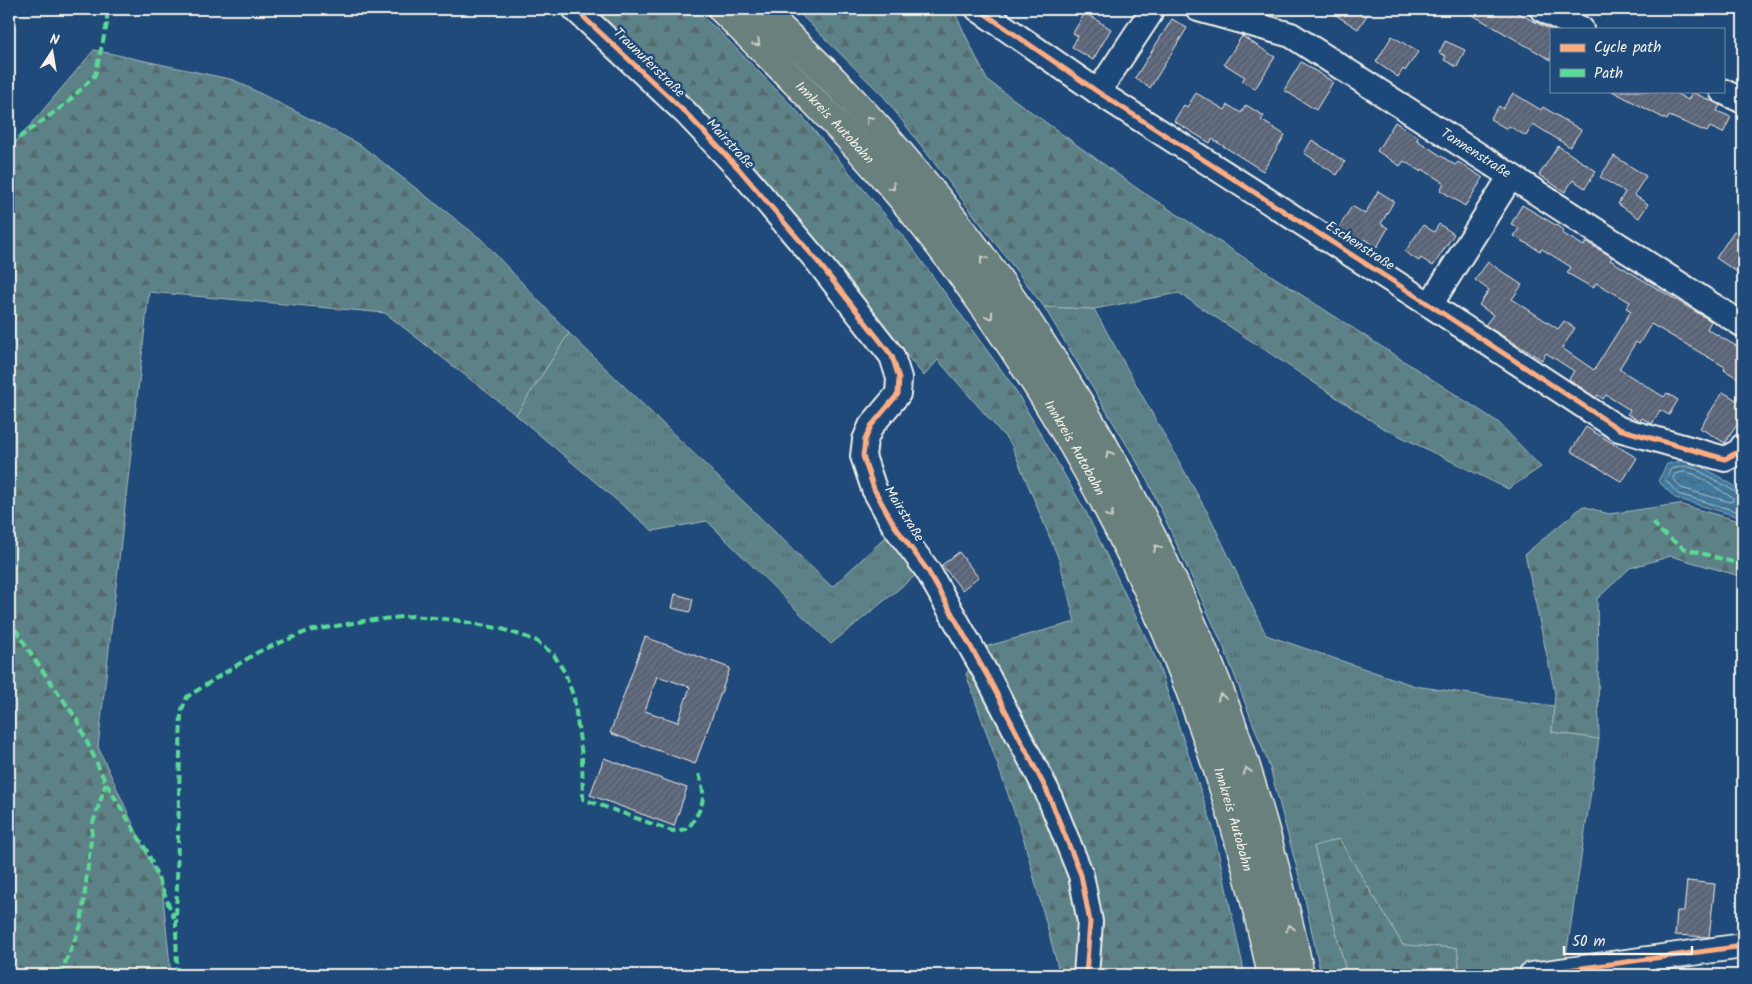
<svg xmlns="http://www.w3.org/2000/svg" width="1752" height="984" font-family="Kalam,sans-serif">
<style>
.grass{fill:url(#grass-tufts);stroke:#a8b9b8}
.forest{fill:url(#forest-firs);stroke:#a8b9b8}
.water{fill:url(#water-waves);stroke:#89a9bc}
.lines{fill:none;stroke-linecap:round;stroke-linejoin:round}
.shore{stroke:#adc1ca;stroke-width:1}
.building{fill:url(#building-hatch);stroke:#f4f1e8;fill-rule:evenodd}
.minor-casing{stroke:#f4f1e8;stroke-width:28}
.highway-casing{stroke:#f4f1e8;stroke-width:31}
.minor{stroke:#1f4a7a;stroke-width:24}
.highway{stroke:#6a807d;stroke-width:28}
.quiet{stroke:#5adb95;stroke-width:4;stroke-dasharray:8 4;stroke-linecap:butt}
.cycleway-casing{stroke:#1f4a7a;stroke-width:8}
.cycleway{stroke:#ffac80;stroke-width:5}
.oneway{stroke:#cbcfc8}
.labels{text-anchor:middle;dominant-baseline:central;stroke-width:5;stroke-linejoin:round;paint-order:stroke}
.street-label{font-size:14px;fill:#f4f1e8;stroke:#1f4a7a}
</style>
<defs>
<pattern id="grass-tufts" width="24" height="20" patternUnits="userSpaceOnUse" patternTransform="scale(1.25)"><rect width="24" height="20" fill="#5c8187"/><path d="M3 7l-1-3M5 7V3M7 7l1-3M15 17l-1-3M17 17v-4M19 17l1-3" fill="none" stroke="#546a6d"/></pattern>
<pattern id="forest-firs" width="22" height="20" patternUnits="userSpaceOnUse" patternTransform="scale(1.25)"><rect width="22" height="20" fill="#5c8187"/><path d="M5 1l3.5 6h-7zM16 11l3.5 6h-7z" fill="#546a6d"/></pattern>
<pattern id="water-waves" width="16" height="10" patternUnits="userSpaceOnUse" patternTransform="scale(1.25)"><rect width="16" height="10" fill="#42799e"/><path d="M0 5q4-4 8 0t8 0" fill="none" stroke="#456376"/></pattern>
<pattern id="building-hatch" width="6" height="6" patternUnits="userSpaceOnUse" patternTransform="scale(1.25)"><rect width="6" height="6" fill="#626d82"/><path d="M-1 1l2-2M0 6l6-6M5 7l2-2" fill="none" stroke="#545961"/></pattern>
</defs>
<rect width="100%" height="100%" fill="#1f4a7a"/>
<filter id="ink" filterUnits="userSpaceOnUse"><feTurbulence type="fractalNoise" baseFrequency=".02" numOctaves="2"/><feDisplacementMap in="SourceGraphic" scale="10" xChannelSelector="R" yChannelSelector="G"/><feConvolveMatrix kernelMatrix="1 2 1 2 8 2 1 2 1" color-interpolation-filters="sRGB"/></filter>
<g filter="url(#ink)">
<path class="grass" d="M1044,307l50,2 117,210 55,116 149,51 139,20 -2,26 47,7 -34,224 -105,12 -3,-27 -54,-3 -64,-106 -25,8 33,128h-26l-17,-80 -34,-127 -46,-120 -78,-171z
M569,333l263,254 57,-53 27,41 -85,69 -124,-123 -54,10 -137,-116z"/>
<path class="forest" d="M584,9h109l25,21 84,86 105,125 106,145 73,126 71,149 56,167 32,147h-185l-36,-135 -58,-166 18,-27 91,-25 -15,-60 -49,-118 -73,-84 -14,16 -96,-115z
M795,9h158l34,71 151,109 360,233 43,45 -33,22 -127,-62 -202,-134 -85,16 -50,-2 -160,-210z
M94,50l140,30 125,64 122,95 88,94 -53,82 -131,-102 -236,-21 -51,455 64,141 9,87h-162v-825z
M1678,504l65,18v55l-72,-21 -41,12 -33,31 2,140 -47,-7 3,-39 -30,-139 58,-48 26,8z
M1339,839l64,106 54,3 3,27h-113l-33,-129z"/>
<path class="water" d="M1685,460l13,4 45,27v27l-68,-20 -17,-17 9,-17z"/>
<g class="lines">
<path class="shore" d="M1684,472l10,2 39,24v3l-3,1 -49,-14 -8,-10 2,-4z
M1743,495l-4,-1 -43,-25 -11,-3 -14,3 -6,10 13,15 65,19"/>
</g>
<path class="building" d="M1326,9h45l-13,20z
M1462,9h48l41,21v30z
M1085,13l26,16 -18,31 -21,-13 6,-11 -5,-3z
M1172,19l15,9 -37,60 -15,-10z
M1242,36l33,21 -20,32 -13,-8 3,-4 -21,-13z
M1392,36l26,16 -13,19 -2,-2 -5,8 -22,-15z
M1445,41l20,9 -8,17 -13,-7 2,-4 -7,-3z
M1301,62l32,20 -17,28 -32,-20z
M1612,91h60l16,9 4,-8 28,13 -3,6 14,6 -8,16 -13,-6 -3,5 -38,-16 -2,4z
M1196,93l29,17 3,-5 13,8 5,-8 18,11 -3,4 24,15 -22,36 -51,-32 -2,4 -36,-22 10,-16 3,2z
M1513,93l28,17 2,-3 38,23 -11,17 -37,-23 -7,12 -17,-10 -2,3 -17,-10 9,-13 4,3z
M1395,122l23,15 -1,3 38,25 3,-3 25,16 -18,28 -25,-16 4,-7 -22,-14 -1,3 -17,-11 -4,5 -23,-15z
M1312,140l33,22 -8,13 -33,-22z
M1558,146l38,25 -11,17 -12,-8 -8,12 -26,-17z
M1614,156l32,20 -12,19 14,9 -9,14 -21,-14 7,-12 -25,-15z
M1378,191l16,10 -13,23 7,4 -11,19 -12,-8 -3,5 -24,-15 14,-23 13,8z
M1522,205l42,25 -2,3 22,13 2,-4 21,12 5,3 -2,3 101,61 -4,8 36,21v31l-19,-11 1,-3 -74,-43 -12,20 -3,-2 -17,27 45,28 3,-4 11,7 -9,15 -9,-5 -8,14 -10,-6 -2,3 -13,-7 3,-4 -24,-15 -3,4 -5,-4 -2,3 -27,-19 5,-8 -28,-18 -4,7 -57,-35 8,-10 -14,-10 10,-15 -14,-10 13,-18 34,23 -10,14 46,30 6,-8 11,7 -13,20 32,22 37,-59 -5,-3 4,-6 -34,-19 -3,5 -26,-15 4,-6 -29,-18 -2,2 -26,-15 5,-8 -8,-4z
M1439,224l15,10 -21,32 -12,-8 -2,3 -14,-9 18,-27 11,7z
M1734,231l9,7v38l-27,-18z
M1723,392l20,12v11l-18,28 -25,-15z
M1586,427l51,31 -15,24 -51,-31z
M959,552l19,25 -16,13 -20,-25z
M675,594l18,5 -3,13 -18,-4z
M645,637l85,31 -35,96 -85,-31zM657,676l33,11 -12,35 -33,-11z
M604,758l83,30 -13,38 -84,-31z
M1687,881l28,3 -6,53 -34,-2 2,-24h7z"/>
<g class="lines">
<g class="minor-casing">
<g id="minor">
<path d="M575,9l111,104 53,56 79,93 74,94 7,22 -1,16 -27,32 -6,14 -2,16 11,33 20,36 34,46 61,108 58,112 34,84 9,47 -4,53"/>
<path d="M978,9l120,83 332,213 189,124 106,30 15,-8 3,-5"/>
<path id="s1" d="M1198,9l93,26 452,290"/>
<path d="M1542,9l39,20"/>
<path d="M1722,91l21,10"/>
<path d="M1098,92l51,-77 2,-6"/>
<path d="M1430,305l81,-129"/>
<path d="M1531,975l212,-29"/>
</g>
</g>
<g class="highway-casing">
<g id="highway">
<path id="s2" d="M722,9c62,61 124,122 180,189 141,172 254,372 320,585 20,63 36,127 50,192"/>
<path d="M760,9c26,25 52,49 77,75 164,172 292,377 379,598 37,95 63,194 84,293"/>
</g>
</g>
<use href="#minor" class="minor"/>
<use href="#highway" class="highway"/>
<path class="quiet" d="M9,145l58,-42 28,-28 12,-51v-15
M1653,522l8,10 22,16 60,17
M9,619l26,41 41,58 30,65 42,70 26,65
M60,975l21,-50 12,-102 13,-40
M177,975l-1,-52 5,-211 6,-15 31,-20 40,-25 50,-21 56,-10 48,-5 43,4 47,9 33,11 19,15 11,18 9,25 8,58 1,43 89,32 16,-2c15,-23 19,-29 11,-55"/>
<g class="cycleway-casing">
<path id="cycleway" d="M575,9l111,104 53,56 79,93 74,94 7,22 -1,16 -27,32 -6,14 -2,16 11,33 20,36 34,46 61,108 58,112 34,84 9,47 -4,53
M978,9l120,83 332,213 189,124 106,30 15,-8 3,-5
M1531,975l212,-29"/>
</g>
<use href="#cycleway" class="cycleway"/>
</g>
<defs><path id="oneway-chevron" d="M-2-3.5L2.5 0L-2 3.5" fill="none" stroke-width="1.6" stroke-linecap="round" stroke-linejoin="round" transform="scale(1.25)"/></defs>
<g class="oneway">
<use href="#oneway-chevron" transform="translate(757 43) rotate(45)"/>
<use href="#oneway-chevron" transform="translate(869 119) rotate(-132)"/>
<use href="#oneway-chevron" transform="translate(892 187) rotate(49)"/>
<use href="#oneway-chevron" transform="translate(983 259) rotate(-127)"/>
<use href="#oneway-chevron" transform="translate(990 316) rotate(55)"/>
<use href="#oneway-chevron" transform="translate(1109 454) rotate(-119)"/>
<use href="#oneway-chevron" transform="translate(1110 515) rotate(62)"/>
<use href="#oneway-chevron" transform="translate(1157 548) rotate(-116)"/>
<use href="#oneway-chevron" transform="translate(1221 697) rotate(-110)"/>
<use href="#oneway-chevron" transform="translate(1247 771) rotate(-108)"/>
<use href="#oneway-chevron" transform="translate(1290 928) rotate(-104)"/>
</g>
</g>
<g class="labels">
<g class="street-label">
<text transform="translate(649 63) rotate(44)">Traunuferstraße</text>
<text stroke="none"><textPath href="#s2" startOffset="160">Innkreis Autobahn</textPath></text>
<text transform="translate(730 144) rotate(47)">Mairstraße</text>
<text stroke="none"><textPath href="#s1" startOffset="316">Tannenstraße</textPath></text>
<text transform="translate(1360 246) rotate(33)">Eschenstraße</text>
<text stroke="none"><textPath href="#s2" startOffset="565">Innkreis Autobahn</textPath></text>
<text transform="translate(904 514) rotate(58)">Mairstraße</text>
<text stroke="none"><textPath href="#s2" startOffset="970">Innkreis Autobahn</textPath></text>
</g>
</g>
<rect width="1752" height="984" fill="none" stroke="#1f4a7a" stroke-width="30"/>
<rect x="15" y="15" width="1722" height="954" fill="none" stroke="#f4f1e8" stroke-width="2" filter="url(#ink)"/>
<rect x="1550" y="28" width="175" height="65" fill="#1f4a7a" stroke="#748da6"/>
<rect x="1560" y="44" width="25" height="8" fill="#ffac80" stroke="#748da6"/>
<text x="1594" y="52" font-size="15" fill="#f4f1e8">Cycle path</text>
<rect x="1560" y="69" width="25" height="8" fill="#5adb95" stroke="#748da6"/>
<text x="1594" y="78" font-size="15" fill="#f4f1e8">Path</text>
<g transform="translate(52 52) rotate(12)" stroke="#1f4a7a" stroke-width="4" paint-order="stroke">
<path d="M0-4L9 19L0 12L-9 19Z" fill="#f4f1e8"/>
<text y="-8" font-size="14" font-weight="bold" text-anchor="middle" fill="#f4f1e8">N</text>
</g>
<path d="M1564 946v8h128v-8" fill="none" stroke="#f4f1e8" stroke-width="2.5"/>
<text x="1572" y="946" font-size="15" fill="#f4f1e8" stroke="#1f4a7a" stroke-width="4" paint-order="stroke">50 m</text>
</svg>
